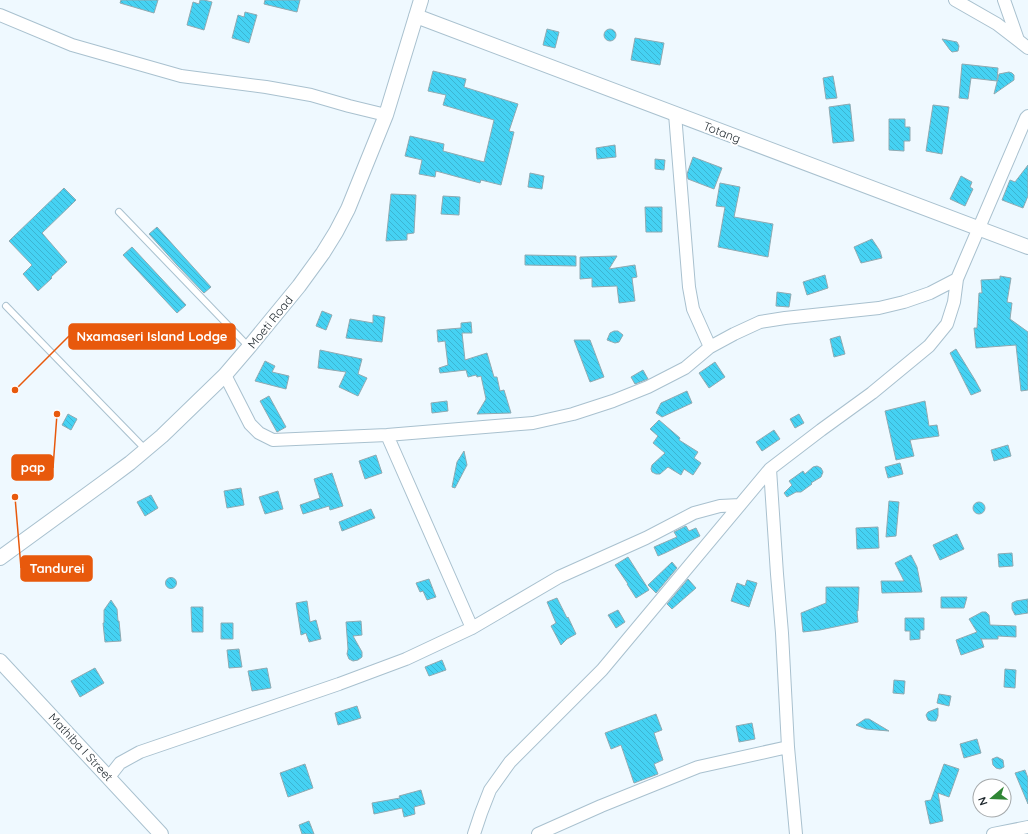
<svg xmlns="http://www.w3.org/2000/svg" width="1028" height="834" font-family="Quicksand,sans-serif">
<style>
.building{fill:url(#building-back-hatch);stroke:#8faab2}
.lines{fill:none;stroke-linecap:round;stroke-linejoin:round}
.service-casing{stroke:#a9c1cf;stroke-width:8}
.minor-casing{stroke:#a9c1cf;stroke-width:14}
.tertiary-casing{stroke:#a9c1cf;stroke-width:16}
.service{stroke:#fff;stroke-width:6}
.minor{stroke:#fff;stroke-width:12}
.tertiary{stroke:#fff;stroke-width:14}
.labels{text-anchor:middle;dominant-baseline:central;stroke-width:4;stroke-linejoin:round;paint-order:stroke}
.street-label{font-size:12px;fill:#1f282e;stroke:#fff}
.leader{fill:none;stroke:#e8590c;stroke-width:1.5}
.callout-dot{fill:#e8590c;stroke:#fff;stroke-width:1.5}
.callout{fill:#e8590c;stroke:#e8590c;stroke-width:1.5}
.callout-label{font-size:13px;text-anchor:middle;font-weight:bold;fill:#fff}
</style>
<defs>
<pattern id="building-back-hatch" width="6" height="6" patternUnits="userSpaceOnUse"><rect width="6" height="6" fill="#45d2f3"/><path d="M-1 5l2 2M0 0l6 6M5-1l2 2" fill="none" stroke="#3cb4d1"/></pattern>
</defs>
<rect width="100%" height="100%" fill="#eff9ff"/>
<path class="building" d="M121,0h37l-4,13 -34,-10z
M200,0h4l8,2 -8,28 -17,-5 6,-23 6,2z
M265,0h35l-3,12 -33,-8z
M245,12l12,3 -8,28 -17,-5 6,-23 6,2z
M604 35a6 6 0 1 1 12 0a6 6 0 1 1-12 0Z
M547,29l12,3 -4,16 -12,-3z
M635,38l29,5 -4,22 -29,-5z
M942,39l15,3 2,4 -1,5 -6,1 -2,-2z
M962,64l36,4 -1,13 -26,-3 -3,21 -9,-1z
M433,71l33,8 -2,8 54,17 -9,27 5,1 -13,53 -20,-5 -1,3 -44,-12 -1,6 -16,-3 3,-14 -17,-4 5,-20 34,8 -1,7 41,11 10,-42 -51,-15 3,-10 -18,-4z
M1009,72l3,1 2,2v5l-20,14 5,-20z
M833,76l4,22 -11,1 -3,-21z
M850,104l4,37 -21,2 -4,-36z
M933,105l16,2 -7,47 -16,-3z
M889,119h16v8h5v14h-6v10l-15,-1z
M615,145l1,12 -19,2 -1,-11z
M693,157l29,11 -8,21 -26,-10 -1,-5z
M655,159l10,1 -1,10 -9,-1z
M1028,165v31l-5,12 -21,-8 8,-20 5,2z
M530,173l14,3 -2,13 -14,-2z
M961,176l11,6 -2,5 3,2 -8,17 -15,-7z
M720,183l20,4 -6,30 39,7 -5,33 -50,-10 7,-40 -9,-1z
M64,188l12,12 -34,33 25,29 -16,15 1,1 -14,13 -15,-17 9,-9 -23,-24z
M391,194l25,1 -2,38 -7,1v6l-21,1z
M443,196l17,1 -1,18 -18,-1z
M645,207h17v25h-16z
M157,227l54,60 -7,6 -27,-28 -28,-31z
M872,239l8,12 2,7 -21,5 -7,-16z
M132,247l54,58 -9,8 -54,-58z
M525,255l51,1v10l-51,-1z
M617,256l-8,13 26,-4 2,12 -5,1 3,23 -16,2 -2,-17 -25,1v-9l-12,1v-22z
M825,275l3,13 -21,7 -4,-13z
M1000,276l11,2 -4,24 5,1 -2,16 18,13v58l-7,1 -5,-46 -40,3 -2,-20h3l2,-35h3l-1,-13 19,-1z
M777,292l14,2 -2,13 -13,-1z
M322,311l10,4 -6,15 -10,-4z
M373,315l12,2 -3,25 -36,-4 4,-19 23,4z
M471,322l1,11h-10l3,27 22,-7 7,24h3l3,14 4,-1 7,23 -34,1 9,-15 -5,-23 -4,1 -1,-2 -8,2 -2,-7 -26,3 -1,-5 9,-3 -3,-24 -7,1 -1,-12 24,-2v-5z
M614,331h4l5,4 -4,7 -4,1 -8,-3 3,-7z
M840,336l5,18 -11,3 -4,-18z
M574,340h16l14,37 -14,5z
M956,349l19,31 6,11 -10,4 -21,-42z
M320,350l42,9 -4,15 9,4 -9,18 -19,-9 7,-15 -28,-4z
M265,361l10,5 -3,6 17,4 -3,13 -31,-8z
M715,362l10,15 -16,11 -10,-15z
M643,370l5,9 -13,5 -4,-7z
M687,391l5,12 -30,14 -6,-4 5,-10z
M269,396l17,31 -9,5 -17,-31z
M447,401l1,10 -16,2 -1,-10z
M925,401l4,25 8,-1 2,11 -29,4 4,16 -18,4 -11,-49z
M68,414l9,5 -6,11 -9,-5z
M799,414l5,9 -9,5 -5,-9z
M659,420l21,18 -1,2 19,12 -4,6 7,5 -8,12 -9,-6 -3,6 -13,-8 -8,7h-4l-4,-2 -1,-3 1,-4 13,-12 -12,-10 5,-7 -8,-7z
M774,430l6,9 -18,12 -6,-9z
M1008,445l3,11 -17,5 -3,-11z
M464,451l3,14 -12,23 -3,-1 5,-25z
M376,455l6,18 -17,6 -6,-18z
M900,463l3,11 -15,4 -3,-11z
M817,466l4,2 2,4 -2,5 -10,6 1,1 -11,8h-5l-9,5 -3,-4 8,-8 -3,-4 14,-10 2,3 8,-7z
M332,473l11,33 -13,4 -1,-4 -26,8 -3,-9 20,-7 -6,-19z
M241,488l3,17 -17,3 -3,-17z
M278,491l5,18 -18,5 -6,-17z
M151,495l7,13 -13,8 -8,-14z
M889,501l10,1 -3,34 -10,1z
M973 508a6 6 0 1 1 12 0a6 6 0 1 1-12 0Z
M371,509l4,9 -33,13 -3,-9z
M686,526l3,5 7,-3 4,8 -35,17 -7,3 -4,-9 23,-10 -3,-5z
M878,527l1,21 -22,1 -1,-21z
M957,534l7,15 -24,11 -7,-15z
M1012,553l1,13 -14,1 -1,-13z
M911,555l6,12 5,25 -40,1 -1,-12h23l-9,-18z
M628,557l21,33 -13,8 -9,-14h1l-13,-19z
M672,562l5,6 -21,25 -8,-8z
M165.5 583a5.5 5.5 0 1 1 11 0a5.5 5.5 0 1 1-11 0Z
M429,579l7,18 -9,3 -4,-9 -3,1 -4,-9z
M688,579l8,9 -24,21 -5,-5z
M747,580l10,3 -8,24 -18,-6 6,-18 8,3z
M826,587h33l-1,24h-1l1,11 -38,8 -17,2 -2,-19 25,-10z
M941,597h26l-3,11h-23z
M557,598l10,20 1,-1 8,17 -9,5 -6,6 -10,-19 5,-3 -9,-21z
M1028,599v14l-13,2 -3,-6v-6l4,-2z
M111,600l6,9 1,12h1l2,20 -16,1 -2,-19h1v-13z
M307,601l3,21 6,-2 5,19 -12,3 -3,-9 -5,2 -5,-32z
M191,607h12v25h-11z
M618,610l7,12 -9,6 -8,-13z
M982,612h4l3,3 1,10 26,1v11l-18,-1v3h-17v-1l3,9 -23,8 -5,-15 21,-8 -8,-13z
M905,618h19v12h-4v9l-10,1v-9h-5z
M361,621l1,14 -9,1 9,16v5l-4,3 -5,1 -4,-2 -2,-5 1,-5 -2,-27z
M221,623h12v16h-12z
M239,649l3,18 -13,1 -2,-18z
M442,660l4,10 -17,6 -4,-9z
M95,668l9,15 -24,14 -9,-16z
M267,668l4,20 -19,3 -4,-20z
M1005,669l11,1 -1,18 -11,-1z
M894,680l11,1 -1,13 -11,-1z
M939,694l12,2 -2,10 -12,-3z
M357,706l4,12 -23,7 -3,-12z
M938,708v8l-2,5h-5l-3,-1 -2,-5 2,-3z
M656,714l6,16 -8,3 9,27 -9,4 4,10 -24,9 -13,-38 -10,4 -6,-16z
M865,719h4l20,12 -23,-2 -10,-4z
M752,723l3,16 -16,3 -3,-16z
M977,739l4,14 -17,5 -4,-14z
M997,757l6,3 1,7 -4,2 -4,-1 -3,-3 -1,-6z
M305,764l8,24 -25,9 -8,-24z
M944,764l15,5 -10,28 -11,-4 5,28 -13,3 -5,-23 6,-1z
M1025,770l3,8v26l-13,-31z
M421,790l4,14 -11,3 1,7 -11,3 -2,-9 -28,6 -2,-11 28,-5 -1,-2z
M309,821l5,13h-12l-3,-9z"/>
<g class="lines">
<g class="service-casing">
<path id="service" d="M119,212l130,135
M6,306l140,144"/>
</g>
<g class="minor-casing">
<path id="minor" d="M955,0l42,24 31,24
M1004,0l14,40
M0,15l72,30 109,31 85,11 45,8 38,11 37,9
M675,114l14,173 4,22 17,38
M225,375l25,49 9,9 14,7 114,-5 146,-12 40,-9 40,-13 35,-14 37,-19 25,-21 24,-13 26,-12 25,-4 94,-10 25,-6 26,-9 27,-14
M387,435l85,193
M770,469l7,105 5,59 6,114 8,87
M109,777l11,-14 20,-11 199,-68 67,-25 66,-31 87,-51 87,-39 48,-25 26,-7 20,-1
M474,834l7,-21 9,-23 20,-28 92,-92 168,-201 51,-39 51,-37 57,-47 18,-22 7,-22 3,-23 69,-161 2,-2
M538,834l63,-28 97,-39 90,-20
M993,834l35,-7"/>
</g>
<g class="tertiary-casing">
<path id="tertiary" d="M416,16l612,231
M0,558l103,-75 27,-20 32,-27 63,-61 24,-28 50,-61 24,-33 13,-21 12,-23 38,-94 35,-115
M0,661l161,173"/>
</g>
<use href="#service" class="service"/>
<use href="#minor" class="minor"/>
<use href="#tertiary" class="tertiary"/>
</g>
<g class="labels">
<g class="street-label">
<text transform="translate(722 132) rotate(21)">Totang</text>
<text transform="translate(270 322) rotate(-51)">Moeti Road</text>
<text transform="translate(81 747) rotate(47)">Mathiba I Street</text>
</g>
</g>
<path class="leader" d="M15 390L69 336M57 414L53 468M15 497L21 568"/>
<g class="callout-dot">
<circle cx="15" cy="390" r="4"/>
<circle cx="57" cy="414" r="4"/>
<circle cx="15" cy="497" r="4"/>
</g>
<g class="callout">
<rect x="69" y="324" width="166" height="25" rx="4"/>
<rect x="12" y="455" width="41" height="25" rx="4"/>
<rect x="21" y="556" width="71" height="25" rx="4"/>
</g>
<g class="callout-label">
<text x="152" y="341">Nxamaseri Island Lodge</text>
<text x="33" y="472">pap</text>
<text x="57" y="573">Tandurei</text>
</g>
<g transform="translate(992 798) rotate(251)"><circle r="19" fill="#ffffff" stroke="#a5a9ab"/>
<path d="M0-3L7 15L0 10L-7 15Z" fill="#2f8635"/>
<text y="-6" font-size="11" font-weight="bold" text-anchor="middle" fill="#1f282e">N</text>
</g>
</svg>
